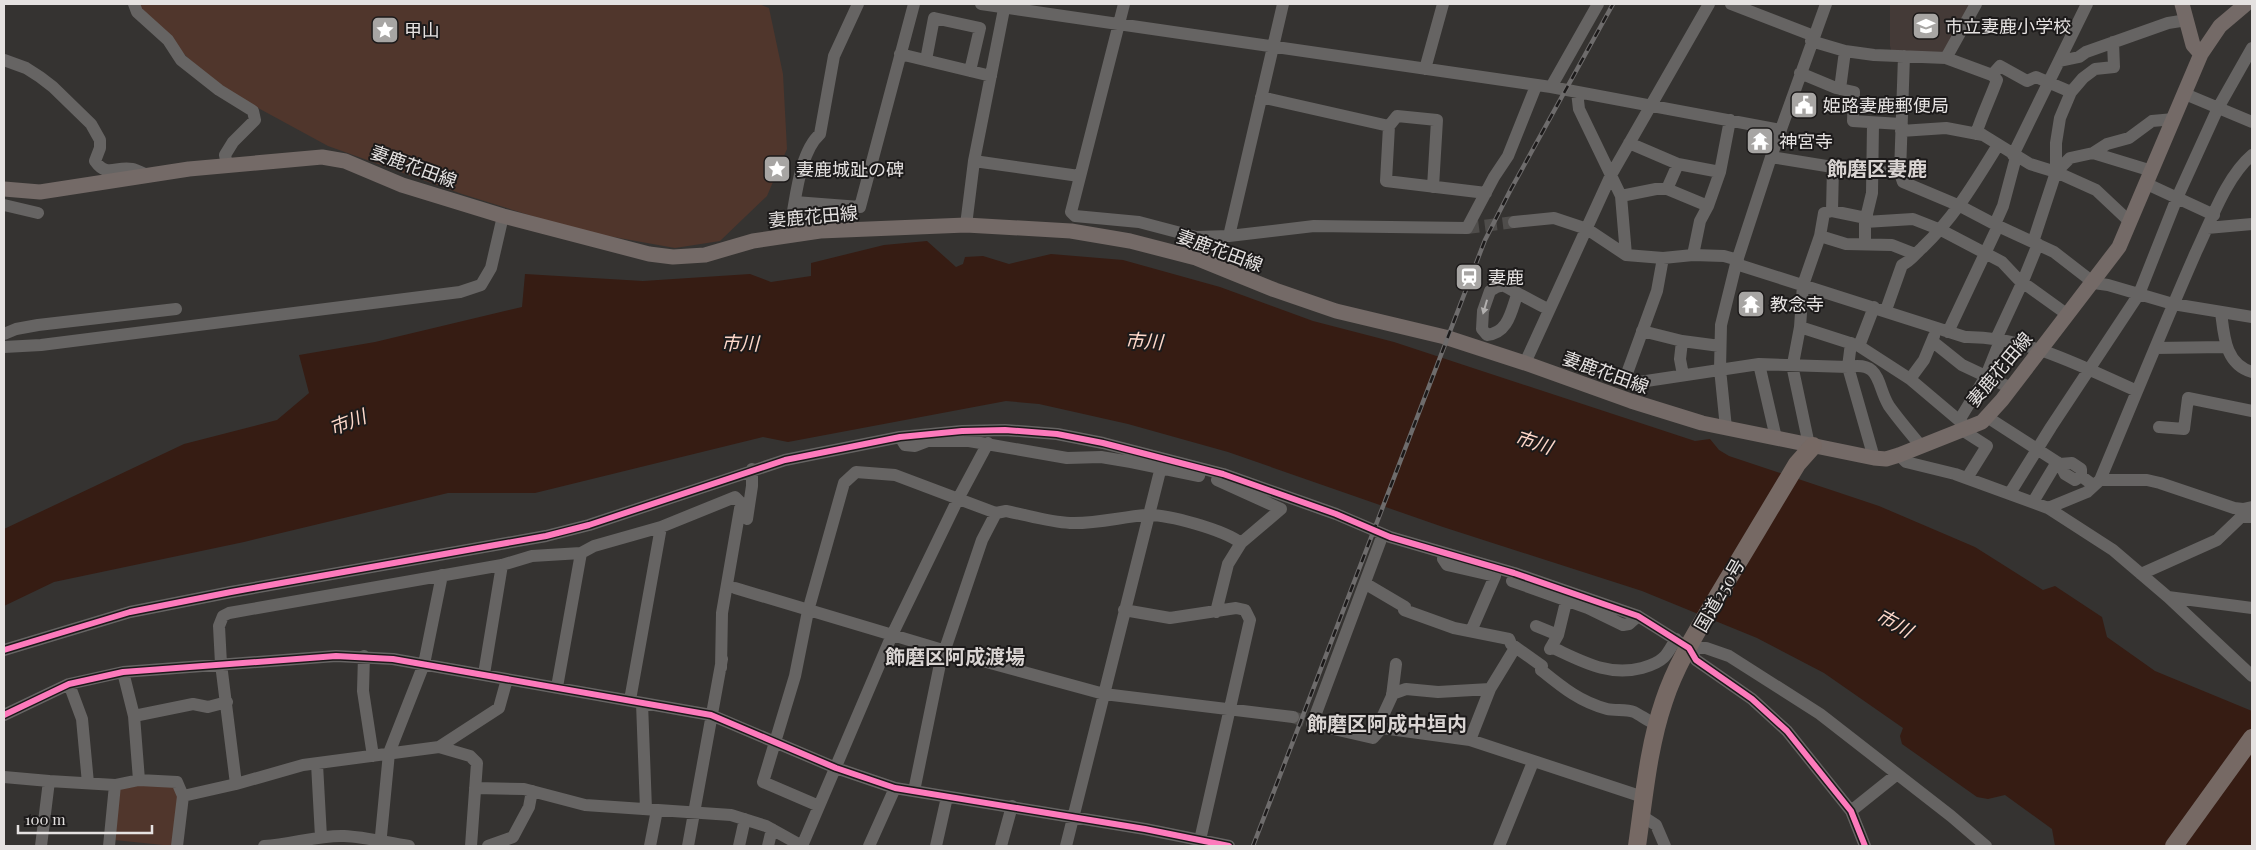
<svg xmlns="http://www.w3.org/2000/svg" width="2256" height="850" font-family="'Playfair Display','Noto Sans JP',serif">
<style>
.built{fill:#443a37}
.green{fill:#50362c}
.water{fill:#361c13}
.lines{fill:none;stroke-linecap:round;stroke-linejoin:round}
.minor-tunnel{stroke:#4f4d4b;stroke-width:12;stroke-dasharray:12 6;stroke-linecap:butt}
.minor{stroke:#666463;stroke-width:12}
.major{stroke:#746a67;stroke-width:15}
.highway{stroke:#766964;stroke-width:18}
.rail-casing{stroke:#6e6c6c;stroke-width:4.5}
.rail{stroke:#1c1a1a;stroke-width:2.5;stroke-dasharray:8;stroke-linecap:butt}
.cycleway-casing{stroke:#1c1a1a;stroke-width:9}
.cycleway{stroke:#fd7abc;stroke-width:6}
.oneway{fill:#b2b0af}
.labels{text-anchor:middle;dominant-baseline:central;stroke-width:4;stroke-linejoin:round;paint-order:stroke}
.poi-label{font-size:18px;fill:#e5e2e1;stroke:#1c1a1a;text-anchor:start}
.street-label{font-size:18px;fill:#e5e2e1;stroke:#1c1a1a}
.water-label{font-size:19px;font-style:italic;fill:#fed8ca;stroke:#1c1a1a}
.quarter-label{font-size:20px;font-weight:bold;fill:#d9d4d2;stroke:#1c1a1a}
</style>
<rect width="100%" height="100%" fill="#353331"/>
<path class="built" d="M1890,4h84l-27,50 -55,-1 -2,-7z"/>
<path class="green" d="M138,4h621l10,4 14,66 4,75 -20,47 -47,45 -45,7 -95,-17 -118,-37 -134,-48 -114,-62 -63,-63z
M171,784l8,12 -6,50 -59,-6 5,-50 4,-4z"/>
<path class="water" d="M927,241l29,26 7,-3 2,-7 18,-1 26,8 42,-10 72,6 97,27 93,34 81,21 301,99 15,-2 9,11 10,6 150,50 96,41 68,43 12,-4 47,31 5,20 48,34 97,40v135h-197l-3,-17 -47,-34 -17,4 -11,-2 -75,-53 -2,-8 3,-8 -79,-55 -67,-35 -115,-47 -199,-64 -215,-75 -100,-28 -89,-20 -33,-3 -218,41 -25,-5 -228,56h-87l-204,49 -190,40 -50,24v-77l180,-85 93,-24 32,-27 -10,-38 76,-13 147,-35 3,-33 118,7 107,-7 21,8 40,-6v-13l73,-18z"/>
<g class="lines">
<path class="minor-tunnel" d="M1467,228l47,-6
M1293,717l19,7"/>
<path class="minor" d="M134,4l3,8 31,28 13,20 38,30 34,21 2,9 -22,22 -8,13 2,10
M981,4l570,83 230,43
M1124,4l-53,208 4,4 64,6 57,15 33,-1 85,-10 153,2 27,-51 14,-21 28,-70
M1731,4l83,32
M1811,41l34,10 29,4 72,3 30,-54
M900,54l91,22
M1904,56l-4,117 3,9 57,24 38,20 56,26 40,31 14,2 65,19 79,13
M1946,58l46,17 5,5c-7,19 -15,35 -21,54
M4,60l22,8 14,9 13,10 38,37 9,16v8l-5,13c12,17 20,5 37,8 5,1 10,4 15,6
M926,60l8,-42 46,10 -10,43
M2060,61l19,-4 7,-5 82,-29 19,-3
M1425,69l18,-65
M1800,73l36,15 18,4 -1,29 48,3
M1992,75l8,-9 27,15 9,-4 35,15
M1551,87l47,-83
M1840,89l5,-38
M1577,92l2,17 42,87 5,59
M2185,94l67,28
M1261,97l128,29 8,-10 40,4 -4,67
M1389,126l-3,55 100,12
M1901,131l45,-3 37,7 47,29 26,8 40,18 34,32
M1629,143l49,21 42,8
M2093,153l59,18
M2013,155l74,-151
M1771,157l86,14 43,2
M974,161l105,15
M2056,172l14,-14 23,-5 14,-9 22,-6 23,-17 22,-2
M2147,184l67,31
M1667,189l11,-25
M1621,196l35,-7h11l41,17
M795,202l65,5 54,-203
M4,205l34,8
M1832,211l34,7
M1514,222l40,-4 33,11 39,26 37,3 30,-3 31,1 14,4
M1865,222l48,-3 28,11 61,32 16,17 50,36
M1995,224l8,-18 13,-49
M966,225l8,-64 31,-157
M2207,228l45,-4
M837,231l-7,-8 -23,-1 -14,-11c4,-23 9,-61 27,-77l14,-78 24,-52
M1229,236l54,-232
M1820,236l26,8 46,1 23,9
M2033,242l23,-70v-29l4,-25 11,-26 12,-14 12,-9 19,-2 -1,-25
M1865,243v-21l7,-29 1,-69
M1693,255l7,-34 8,-15 12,-34 10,-52
M1663,258l-6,33 -31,85v5l7,2 126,-19 89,3c34,-6 28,18 41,39 10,14 21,27 32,40
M1736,264l229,73c61,-1 117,30 172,54
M1517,295c-6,17 -9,38 -30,40l-5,-6 1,-18 7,-20c3,-2 7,-5 11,-5 4,-1 39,20 47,23
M1886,310l16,-45c9,-4 13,-11 20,-17 32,-30 53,-66 76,-103
M2221,312c3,24 4,52 31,60
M1800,327l59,19 51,33 58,49
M1642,331l40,10 38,5
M1948,332l50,-106
M4,334l12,-5 22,-4 138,-16
M1996,339l27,-58 15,-37
M1682,341l-2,18 3,16
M1932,341l30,24 49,23
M1851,343l-3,24 26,91
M1859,346l15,-39
M4,347l37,-2 419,-53 21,-7 10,-17 12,-52
M2155,348l70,-1
M1525,363l86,-188 98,-171
M1759,364l17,74
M1793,364l7,-37 3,-42 17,-49 4,-23 8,-2 1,-44
M1792,365l17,80
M1910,379l14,-19 10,-24
M1987,417l73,47 5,10 10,6 6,-4 12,9
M1960,419l26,-43 14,-35
M2159,427l25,2 4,-31 64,13
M1726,428l-6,-59 1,-44 15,-61 35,-107 55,-153
M1962,430l25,16 -20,32
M900,437l5,8 10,1 13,-5h41l98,17 34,-1 30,5 68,14
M1899,455l7,7 49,12 93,34 65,42 55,47 84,79
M2060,464l12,-1 9,6v7
M2100,480h47l13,3 74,25 9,1 9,-2
M2010,493l41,-66 88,-133 38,-96 41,-90 34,-60
M2033,502l24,-40
M2048,508l39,-16 13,-12c32,-76 63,-153 96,-228 15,-31 30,-75 56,-97
M747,519l5,-33v-17
M1383,534l-71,190 61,14 9,-10 88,12 173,57
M1445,553l-2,6 4,6 48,11 -24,55
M2141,574l76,-34 24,-23h11
M1512,581l76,27 35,17 6,-1 9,-8
M1366,584l39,23 -1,3 50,18 55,11 2,5 31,22 -1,4c21,17 39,32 66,39 8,2 19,0 27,3 8,4 15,10 24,13
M735,588l211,63 158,43 189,23
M2168,597l84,11
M1124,610l46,8 66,-10 9,2 5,10 -50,220
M1216,612l12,-48 13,-21 40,-34 -64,-29
M1536,626l22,9
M1551,647c31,14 57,30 91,21 7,-2 16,-5 21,-10 5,-4 9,-13 13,-19
M1689,648h17l23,8 91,58 131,102 35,30
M1550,649l8,-14 8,-33
M4,650l126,-38 101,-20 315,-56 43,-11 196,-65 115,-23 62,-6 43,-1 52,4 46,9 120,31 113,40 54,23 124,36 124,43 51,32 7,12 56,39 35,32 64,80 14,35
M364,656l-1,35 10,65
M123,672l11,44 5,64
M484,674l18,-109
M507,679l-8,29 -60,39 -136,18 -67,19 -15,-120 -2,-38 4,-10 6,-3 273,-48 30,-9 49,-3 13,-7 67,-19 74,-30 6,6 -19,110 -1,55
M69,684l13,35 6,64
M557,687l24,-134
M1392,694l14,-5 32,3 52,-3
M630,700l31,-173
M642,703l4,106
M4,715l65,-31 54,-12 213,-16 57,3 318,56 125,53 59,20 250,41 84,17
M134,716l59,-12 15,3 19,-5
M1382,728l-2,-6 12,-26 4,-32
M1470,740l20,-51 25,-41
M439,747l31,9 7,7 -6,83
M317,764l4,73
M4,777l45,4 66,4 24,-5 38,2 6,14 -6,50
M475,788l49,1 61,16 146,10 35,11 36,20
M914,791l26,-127 42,-124 14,-27
M183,796l53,-12
M819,806l-56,-24 32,-106 13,-65 36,-128 12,-11 39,3 101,38 10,-2c21,4 43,11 64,12 26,1 51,-6 76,-8 22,-1 78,15 95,28
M1851,811l45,-36
M1642,816l14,9 9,21
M41,846l8,-65
M109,846l6,-61
M264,846c27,-1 53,-11 80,-10 22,1 44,7 65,10
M380,846l9,-93 35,-89 18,-89
M488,846l25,-9 16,-30 3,-16
M650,846l7,-36
M688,846l34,-187
M739,846l6,-27
M768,846l4,-17
M802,846l90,-211 66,-136 30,-56
M869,846l26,-58
M936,846l11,-49
M1001,846l11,-40
M1066,846l95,-379
M1499,846l34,-84"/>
<path class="major" d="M2182,4l11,41 8,9
M4,189l36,3 149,-23 133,-12 23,4 57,24 101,31 146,38 24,3 32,-2 48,-14 67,-10 146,-6 105,6 59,10 66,17 79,32 61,21 109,26 80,26 106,38 71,22 172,35 12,1 13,-4 83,-33 20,-22 117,-153 82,-193 19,-28 26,-22"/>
<path class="highway" d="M1637,846c7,-48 11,-98 27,-145 12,-37 35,-73 55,-107 26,-43 52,-87 78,-130l16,-18
M2174,846l78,-108"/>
<g class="rail-casing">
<path id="rail" d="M1253,846l232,-606 26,-51 102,-185"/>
</g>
<use href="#rail" class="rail"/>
<g class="cycleway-casing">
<path id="cycleway" d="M4,650l126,-38 101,-20 315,-56 43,-11 196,-65 115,-23 62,-6 43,-1 52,4 46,9 120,31 113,40 54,23 124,36 124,43 51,32 7,12 56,39 35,32 64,80 14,35
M4,715l65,-31 54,-12 213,-16 57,3 318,56 125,53 59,20 250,41 84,17"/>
</g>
<use href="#cycleway" class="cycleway"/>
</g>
<defs><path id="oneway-solid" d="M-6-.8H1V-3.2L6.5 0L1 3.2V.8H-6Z" transform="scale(1.25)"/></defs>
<use class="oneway" href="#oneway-solid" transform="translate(1485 307) rotate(106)"/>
<defs>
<g id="school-square" transform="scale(1.4375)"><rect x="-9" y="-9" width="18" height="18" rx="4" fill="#a7a5a3" stroke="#1c1a1a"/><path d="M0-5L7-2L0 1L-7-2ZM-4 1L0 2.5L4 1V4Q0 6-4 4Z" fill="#fff"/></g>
<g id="sight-square" transform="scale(1.4375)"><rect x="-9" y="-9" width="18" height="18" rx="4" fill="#a7a5a3" stroke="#1c1a1a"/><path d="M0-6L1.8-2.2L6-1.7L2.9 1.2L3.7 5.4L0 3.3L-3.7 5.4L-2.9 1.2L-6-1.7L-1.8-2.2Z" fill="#fff"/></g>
<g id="civic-square" transform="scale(1.4375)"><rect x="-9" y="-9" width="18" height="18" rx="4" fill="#a7a5a3" stroke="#1c1a1a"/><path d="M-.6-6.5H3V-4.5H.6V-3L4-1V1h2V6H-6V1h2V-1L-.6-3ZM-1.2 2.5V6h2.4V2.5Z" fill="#fff"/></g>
<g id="temple-square" transform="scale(1.4375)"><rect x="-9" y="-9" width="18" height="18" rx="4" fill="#a7a5a3" stroke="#1c1a1a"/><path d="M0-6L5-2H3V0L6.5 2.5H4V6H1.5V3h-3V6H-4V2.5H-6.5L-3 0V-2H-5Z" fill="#fff"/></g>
<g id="station-square" transform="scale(1.4375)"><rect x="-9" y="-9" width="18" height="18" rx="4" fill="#a7a5a3" stroke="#1c1a1a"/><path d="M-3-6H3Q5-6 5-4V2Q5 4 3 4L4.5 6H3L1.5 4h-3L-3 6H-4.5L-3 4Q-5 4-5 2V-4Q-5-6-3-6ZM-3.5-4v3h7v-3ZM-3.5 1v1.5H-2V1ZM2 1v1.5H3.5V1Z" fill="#fff"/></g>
</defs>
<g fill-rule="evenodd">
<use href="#school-square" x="1926" y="26"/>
<use href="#sight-square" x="385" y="30"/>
<use href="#civic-square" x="1804" y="105"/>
<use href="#temple-square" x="1760" y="141"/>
<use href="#sight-square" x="777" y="169"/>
<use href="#station-square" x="1469" y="277"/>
<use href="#temple-square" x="1751" y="304"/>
</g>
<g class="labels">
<g class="poi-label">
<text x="1945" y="26">市立妻鹿小学校</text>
<text x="404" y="30">甲山</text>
<text x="1823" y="105">姫路妻鹿郵便局</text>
<text x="1779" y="141">神宮寺</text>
<text x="796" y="169">妻鹿城趾の碑</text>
<text x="1488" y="277">妻鹿</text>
<text x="1770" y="304">教念寺</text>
</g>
<g class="street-label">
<text transform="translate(414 166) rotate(20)">妻鹿花田線</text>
<text transform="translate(813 216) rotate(-5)">妻鹿花田線</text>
<text transform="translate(1220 250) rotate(20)">妻鹿花田線</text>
<text transform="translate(1999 369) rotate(-50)">妻鹿花田線</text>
<text transform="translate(1606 372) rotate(20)">妻鹿花田線</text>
<text transform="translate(1719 595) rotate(-60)">国道250号</text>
</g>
<g class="water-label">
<text transform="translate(1144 340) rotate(3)">市川</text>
<text transform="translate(740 342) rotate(1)">市川</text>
<text transform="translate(347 421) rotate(-21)">市川</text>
<text transform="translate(1534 441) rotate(18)">市川</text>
<text transform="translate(1895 622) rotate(29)">市川</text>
</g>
<g class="quarter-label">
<text x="1877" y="167">飾磨区妻鹿</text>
<text x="955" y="655">飾磨区阿成渡場</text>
<text x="1387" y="722">飾磨区阿成中垣内</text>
</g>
</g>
<rect width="2256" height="850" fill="none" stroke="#e5e2e1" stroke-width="10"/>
<path d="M18 825v8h134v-8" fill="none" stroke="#e5e2e1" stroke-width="2.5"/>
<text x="25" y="825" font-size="15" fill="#e5e2e1" stroke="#1c1a1a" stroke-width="4" paint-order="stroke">100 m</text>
</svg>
